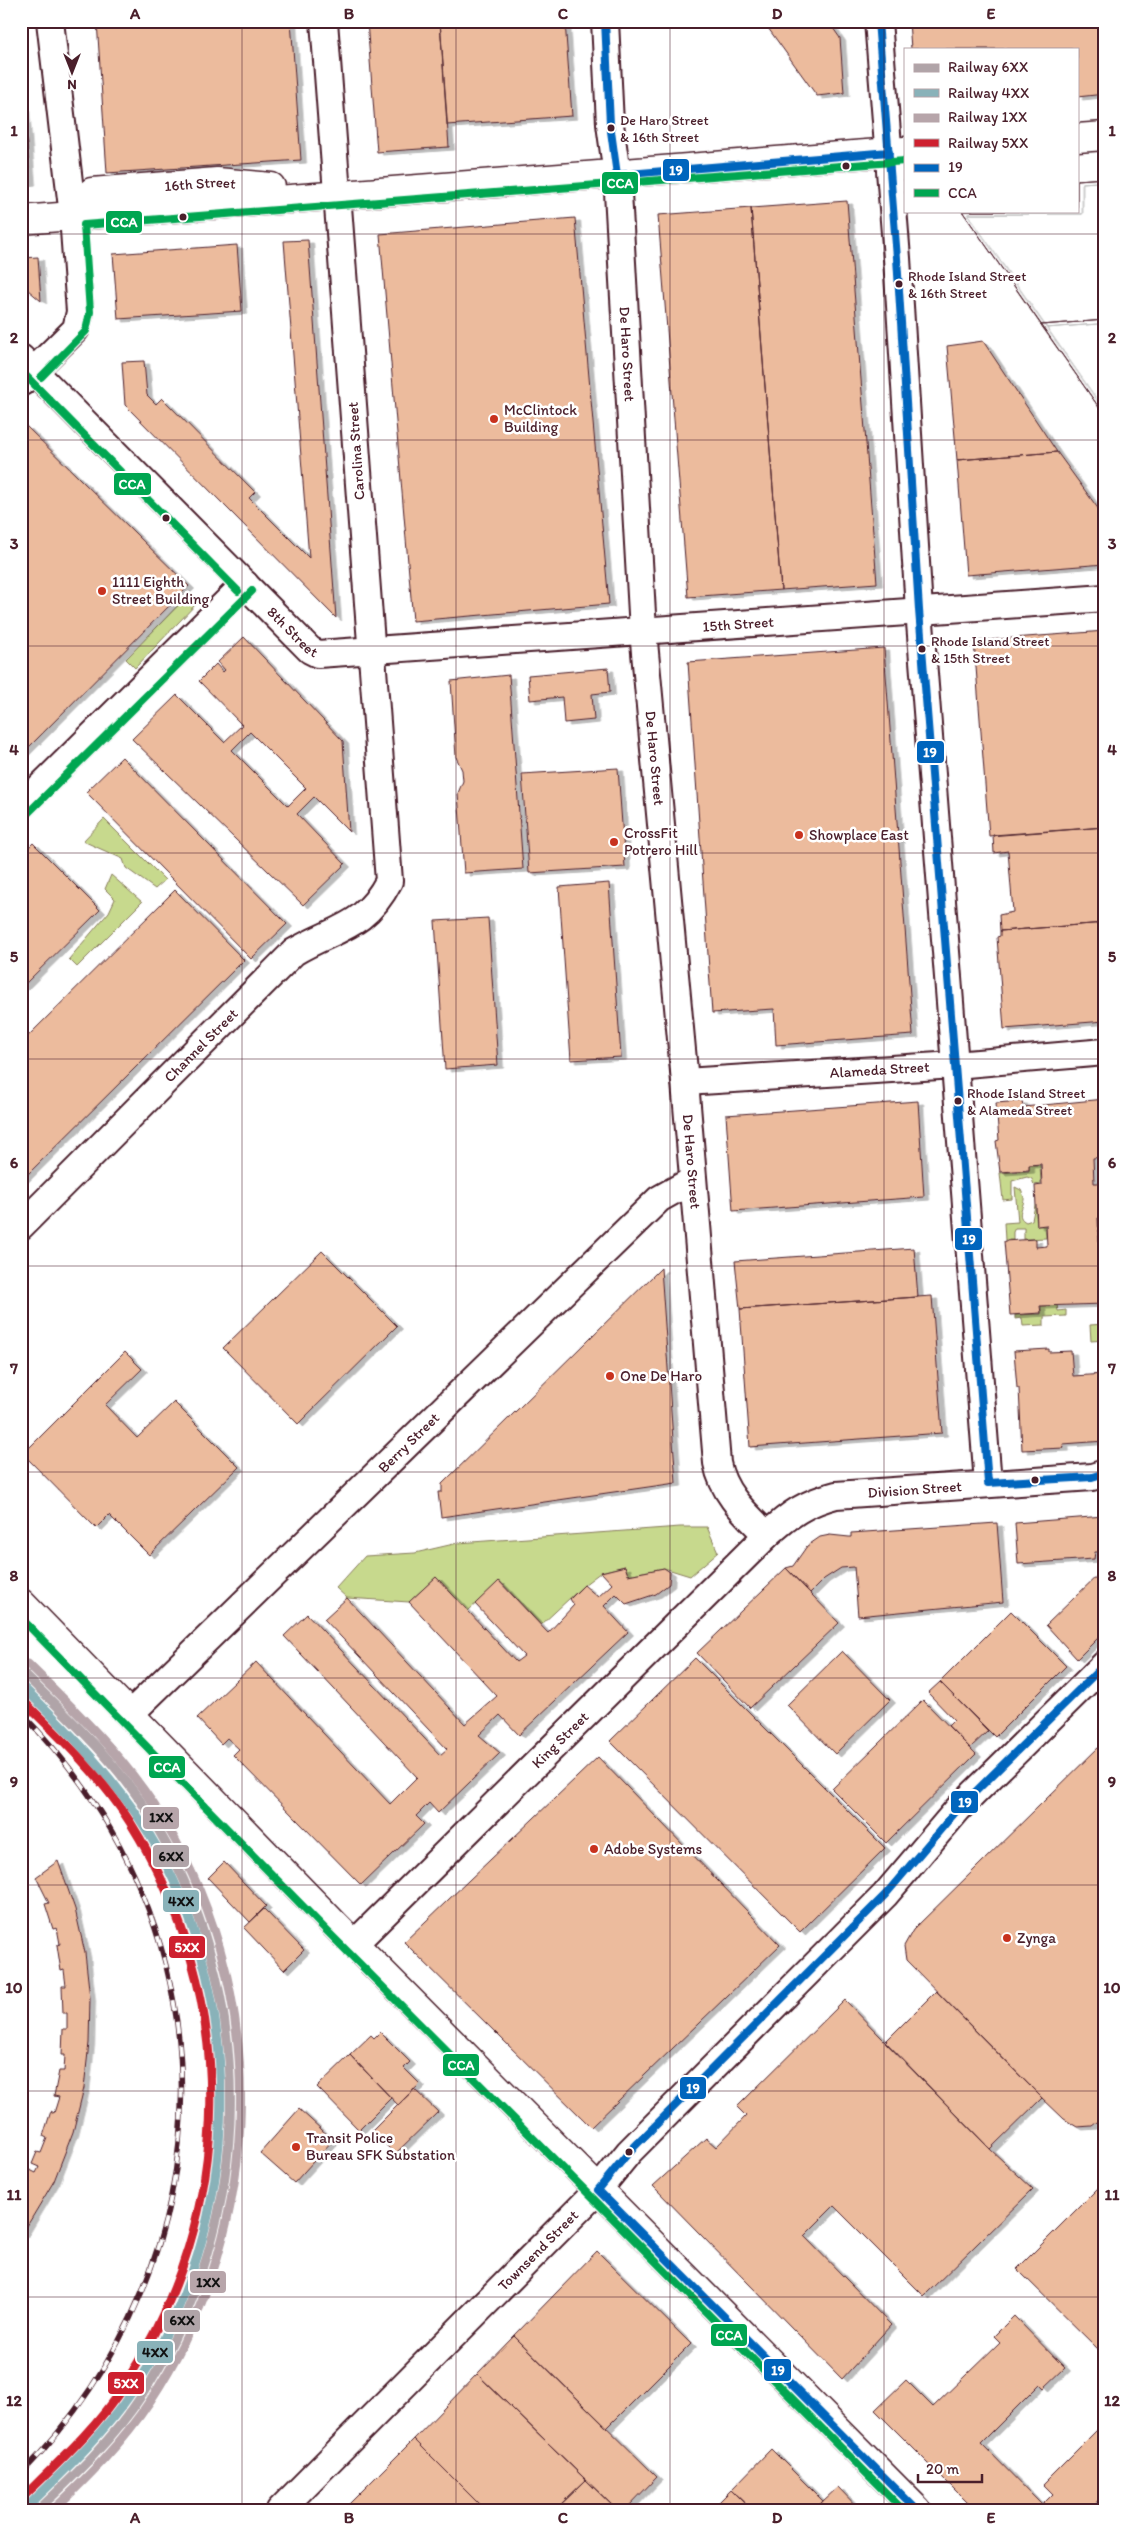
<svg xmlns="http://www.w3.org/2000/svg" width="1126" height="2531" font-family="Itim,sans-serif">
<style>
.green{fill:#c7d98d;stroke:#887c5c}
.building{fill:#ecbb9d;stroke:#4a1f2b;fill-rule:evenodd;filter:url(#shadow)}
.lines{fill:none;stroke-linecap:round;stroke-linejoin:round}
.minor-casing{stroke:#4a1f2b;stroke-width:30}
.major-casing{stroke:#4a1f2b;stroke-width:31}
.minor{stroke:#fff;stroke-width:26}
.major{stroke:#fff;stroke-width:28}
.rail-casing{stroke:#4a1f2b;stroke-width:5.5}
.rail{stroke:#fff;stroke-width:4;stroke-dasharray:11;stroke-linecap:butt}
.bus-1-casing{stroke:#fff;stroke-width:11}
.bus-2-casing{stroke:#fff;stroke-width:11}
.bus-1{stroke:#0065bd;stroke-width:8}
.bus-2{stroke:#00a651;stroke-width:8}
.rail-1-casing{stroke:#fff;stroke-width:12}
.rail-2-casing{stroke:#fff;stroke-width:12}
.rail-3-casing{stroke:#fff;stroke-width:12}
.rail-4-casing{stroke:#fff;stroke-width:12}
.rail-1{stroke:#b0a4a8;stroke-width:9}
.rail-2{stroke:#89b2b9;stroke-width:9}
.rail-3{stroke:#b7a5aa;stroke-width:9}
.rail-4{stroke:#ce202f;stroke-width:9}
.grid{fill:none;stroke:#4a1f2b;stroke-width:1;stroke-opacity:0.55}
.bus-dot{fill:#4a1f2b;stroke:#fff;stroke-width:2}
.poi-dot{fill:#c8321e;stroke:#fff;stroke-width:2}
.labels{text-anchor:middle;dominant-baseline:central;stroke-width:5;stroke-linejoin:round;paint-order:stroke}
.bus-label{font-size:14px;fill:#4a1f2b;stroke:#fff;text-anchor:start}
.street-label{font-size:15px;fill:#4a1f2b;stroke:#fff}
.poi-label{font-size:15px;fill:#4a1f2b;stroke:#fff;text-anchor:start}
.line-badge{stroke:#fff;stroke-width:2}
.badge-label{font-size:14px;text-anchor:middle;font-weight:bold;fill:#fff}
.pale-badge-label{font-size:14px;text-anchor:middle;font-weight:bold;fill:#111}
.neatline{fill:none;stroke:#4a1f2b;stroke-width:2}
.grid-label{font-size:16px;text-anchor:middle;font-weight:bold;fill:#4a1f2b}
</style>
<defs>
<filter id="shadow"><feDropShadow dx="5.5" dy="3" stdDeviation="0" flood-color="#0004"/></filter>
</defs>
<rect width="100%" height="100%" fill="#fff"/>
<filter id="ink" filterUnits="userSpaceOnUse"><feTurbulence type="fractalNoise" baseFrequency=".02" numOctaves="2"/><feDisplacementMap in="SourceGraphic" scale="10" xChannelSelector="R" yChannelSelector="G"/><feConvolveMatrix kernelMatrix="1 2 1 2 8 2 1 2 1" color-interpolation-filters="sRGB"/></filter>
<g filter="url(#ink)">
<path class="green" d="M190,593l9,8 -64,67 -9,-9z
M104,819l61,61 -10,9 -29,-21 -3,-9 -40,-18z
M111,875l31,27 -65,65 -8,-8 40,-47 6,-13 -10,-10z
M1029,1165h11l1,19 -7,1 -2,-6 -5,-2 -15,4v18l-9,1 -3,-27 29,-2z
M1015,1187l6,3 3,7c1,9 -10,19 2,25l6,-2 3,-15 2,21h8l1,12 -22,1v-11h-9l-2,4v8h-8l-1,-17 14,-1z
M1057,1305l1,6 8,-1v6l-22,1v8l-21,1 -1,-8 -7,1v-4l26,-1v-8z
M1105,1324v16l-14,1 -1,-16z
M680,1527h27l11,25 -28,24 -26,-8 -36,7 -3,-9 -24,6 -17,13 -43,40 -41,-44 -32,30 -32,-34 -27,25 -62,-4 -11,-10 29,-32 50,-3 43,-10z"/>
<path class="building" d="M97,21h194l10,139 -194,13z
M367,21h73l9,126 -72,5z
M440,21h125l7,95 -125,9z
M763,21h65l12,17 4,55 -27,3z
M909,21h194l2,73 -28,3v-48h-166z
M22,83l8,99 -9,1v-99z
M1105,178v142l-64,5 -79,-114h115v-31z
M1105,178v238l-143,-205h115v-31z
M847,201l30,382 -96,7 -30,-382z
M751,208l30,382 -93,7 -30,-382z
M575,218l34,386 -196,17 -33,-387z
M308,240l28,378 -211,-213 -3,-43 22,-1 3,34 9,9 6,-6 93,94 -6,6 60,60 -25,-317z
M237,245l5,66 -124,8 -5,-65z
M38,257l3,44 -20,-17v-26z
M1105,320v96l-64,-91z
M983,341l74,111 -100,8 -10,-114z
M26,426l163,160 -168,169v-324z
M1057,452l48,66v46l-139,11 -9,-115z
M1105,631v196l-116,9 -15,-195z
M244,637l99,104 6,91 -35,-35 -17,17 48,50 -42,41 -171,-166 45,-44 47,47 18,-17 -43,-44 17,-17 7,8 2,-2 -7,-8zM250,732l56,56 -18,18 -56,-56z
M884,648l29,387 -137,10 -2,-36 -62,4 -24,-351z
M608,668l2,24 -18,2 2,26 -30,3 -2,-26 -32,3 -2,-25z
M509,675l14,194 -59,4 -6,-80 5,-12 -1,-11 -6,-13 -5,-76z
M122,757l165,167 -36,35 -165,-167z
M618,768l7,99 -96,6 -7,-99z
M1105,827v96l-105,8 -1,-16 14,-3 -5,-61 -14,2 -1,-18z
M33,843l67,67 -79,78v-133z
M609,883l12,174 -50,3 -12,-173z
M175,890l69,70 -223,221v-138z
M488,918l10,147 -53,4 -10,-148z
M1105,923v98l-101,8 -7,-92 3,-1v-5z
M1105,1099v58l-12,1 1,25h9l2,35h-7l1,25 6,-1v62l-65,2 1,7 -31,2 -6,-74 32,-2v8l11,-1 -1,-21 -9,1 -2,-40 7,-1 -1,-21 -12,1v5l-29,2 -4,-31 3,-1 -3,-37 26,-2 1,6z
M918,1101l6,96 -191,14 -7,-96z
M914,1248l4,49 -178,12 -5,-48z
M322,1251l75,75 -99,98 -75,-76z
M661,1268l15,215 -235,34 -3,-25h4v-8z
M932,1296l10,137 -192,14 -10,-138z
M1049,1349v3l22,-1 2,25 32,-2v67l-42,3 1,4 -42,2 -3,-62h-2l-3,-37z
M125,1352l17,17 -37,36 32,33 37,-36 65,65 -90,88 -40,-40 -13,13 -73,-74z
M1104,1516l1,36h-10l-1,7 -76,5 -3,-41z
M997,1523l6,79 -145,14 -4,-49 -13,1 -17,11 -14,14 -24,-25 7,-2 14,-20 13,-9 10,-2 19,2h2v-4z
M625,1566l3,9 36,-7 6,4 -1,12 -13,10 -30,10 -10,-10 -12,12 24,26 -109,103 -19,-20 -21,20 21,18 -62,60 -9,-10 -13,13 8,8 -63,61 -128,-130 6,-6 -12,-11 -6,6 -24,-26 59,-56 134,142 27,-27 -133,-141 23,-22 133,141 7,-6 -123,-130 23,-21 118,126 32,-28 -88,-94 27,-25 80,85 8,-6 -49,-52 24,-23 49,52 26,-28 -4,-6 14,-14 14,12 14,-13 -11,-12z
M786,1568l53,55 -89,85 -53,-55z
M1103,1570l2,61 -28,28 -31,-34z
M1011,1611l55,55 -71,71 -55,-55z
M842,1651l48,49 -55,54 -48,-49z
M695,1658l190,190 -85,84 -190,-191z
M940,1682l48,49 -18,17 -22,-22 6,-6 -26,-27z
M923,1700l53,54 -90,89 -54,-54z
M1105,1741v375l-13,10 -15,1 -13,-8 -22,-21 -136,-138 -2,-14 9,-16z
M598,1757l182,188 -189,182 -187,-185z
M58,1861l17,48 10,44 5,45 -1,45 -5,45 -11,44 -19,49 -33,55v-43l6,-10 -4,-2 7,-11 6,3 3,-6 -7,-3 5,-12 4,1 6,-15 -4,-2 8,-25 3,2 5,-16 -5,-1 5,-25h5l1,-16h-3l1,-26h4v-16h-4l-1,-27h4l-2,-16 -3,1 -4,-26 3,-1 -3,-16 -4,1 -8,-25 4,-1 -13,-26z
M224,1862l42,44 -16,16 -42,-44z
M264,1909l40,41 -20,20 -40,-42z
M936,1991l106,107 -52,51 -105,-107z
M845,2000l145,149 43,40 -109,107 -90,-90 -30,30 87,89 -49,54 -189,-193 53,-48 10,9 30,-31 -9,-9z
M380,2032l30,30 -6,6 16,16 -22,21 -48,-50 21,-20 3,3z
M350,2055l41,43 -32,32 -42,-43z
M414,2089l24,23 -43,42 -23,-23z
M299,2109l34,31 -39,43 -34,-30z
M1105,2181v175l-88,-87z
M597,2251l94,93 -84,84 -93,-92z
M1014,2316l51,52 -21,20 -4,-4 -59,59 61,62 11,-11 -10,-10 62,-62v72l-17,16h-19l-5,-6 -6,6h-83l-100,-100 31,-30 27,27 67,-65 -6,-6z
M514,2336l143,141 -32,33h-8l-140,-136z
M477,2374l109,106 -31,30h-70l-71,-71z
M414,2439l71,71h-142z
M771,2449l52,52 -8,9h-64l-20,-20z
M586,2480l31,30h-62z
M838,2487l22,23h-45l8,-9z
M731,2490l18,17 -3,3h-35z"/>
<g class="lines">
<g class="minor-casing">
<g id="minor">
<path id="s1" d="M605,21l5,103 7,51 26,456 42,451 32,381c6,31 28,50 50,72"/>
<path d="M878,21l19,237 22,352 69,873"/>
<path id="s2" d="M21,358l289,292 8,4 787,-56"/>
<path d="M22,382l54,-53 4,-17 -7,-96 -23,-195"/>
<path d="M21,806l224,-222"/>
<path id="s3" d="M685,1082l270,-17 150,-13"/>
<path id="s4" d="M21,1226l273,-274c42,-25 70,-23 95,-71l-65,-860"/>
<path id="s5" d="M130,1714l529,-515 34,-19"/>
<path id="s6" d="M354,1944l413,-409c23,-21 38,-32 69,-40l256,-18 13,-4"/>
<path id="s7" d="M280,2510l318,-320 31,-38 256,-257 73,-86 147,-145"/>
</g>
</g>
<g class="major-casing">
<g id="major">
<path d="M1077,138l28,-2"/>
<path id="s8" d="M73,216l19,-24 125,-10 54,5"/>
<path d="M21,220l884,-69"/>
<path d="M21,1603l314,322 582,585"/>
</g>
</g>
<use href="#minor" class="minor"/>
<use href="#major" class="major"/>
<g class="rail-casing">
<path id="rail" d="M21,1713c215,216 213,543 0,761"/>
</g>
<use href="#rail" class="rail"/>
<g class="bus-1-casing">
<path id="bus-1" d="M605,21l5,103 7,51 272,-23
M878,21l19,237 22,352 69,873
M988,1483l104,-6 13,-4
M917,2510l-319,-320 31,-38 256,-257 73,-86 147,-145"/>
</g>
<g class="bus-2-casing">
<path id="bus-2" d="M27,377l211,214
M41,377l45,-46 4,-19 -6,-87 821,-64
M28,813l224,-222
M21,1618l307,314 575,578"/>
</g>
<use href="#bus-1" class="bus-1"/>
<use href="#bus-2" class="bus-2"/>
<g class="rail-1-casing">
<path id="rail-1" d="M21,1671c45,44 92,87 126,140 113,180 111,407 -5,584 -28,43 -67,80 -104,115"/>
</g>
<g class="rail-2-casing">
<path id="rail-2" d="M21,1685c42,41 83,82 116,130 114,170 111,408 -5,577 -28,41 -65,76 -101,111"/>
</g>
<g class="rail-3-casing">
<path id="rail-3" d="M28,1664c45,44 91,88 126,141 118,179 114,418 -4,596 -27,41 -62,76 -97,109"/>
</g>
<g class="rail-4-casing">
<path id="rail-4" d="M21,1699c39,38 80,77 109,123 110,176 107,388 -5,562 -27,42 -65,77 -101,112"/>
</g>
<use href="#rail-1" class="rail-1"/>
<use href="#rail-2" class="rail-2"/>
<use href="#rail-3" class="rail-3"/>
<use href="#rail-4" class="rail-4"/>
</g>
</g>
<path class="grid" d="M242,21v2489M456,21v2489M670,21v2489M884,21v2489M21,234h1084M21,440h1084M21,646h1084M21,853h1084M21,1059h1084M21,1266h1084M21,1472h1084M21,1678h1084M21,1885h1084M21,2091h1084M21,2297h1084"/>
<g class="bus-dot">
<circle cx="611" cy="128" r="4.5"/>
<circle cx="846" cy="166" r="4.5"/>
<circle cx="183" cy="217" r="4.5"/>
<circle cx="899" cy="284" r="4.5"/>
<circle cx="166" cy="518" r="4.5"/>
<circle cx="922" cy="649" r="4.5"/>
<circle cx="958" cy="1101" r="4.5"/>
<circle cx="1035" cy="1480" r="4.5"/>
<circle cx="629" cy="2152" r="4.5"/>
</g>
<g class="poi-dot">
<circle cx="494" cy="419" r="5"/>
<circle cx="102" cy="591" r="5"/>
<circle cx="799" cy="835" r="5"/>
<circle cx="614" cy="842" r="5"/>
<circle cx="610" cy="1376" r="5"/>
<circle cx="594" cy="1849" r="5"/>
<circle cx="1007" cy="1938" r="5"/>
<circle cx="296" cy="2147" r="5"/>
</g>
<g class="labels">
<g class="bus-label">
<text x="620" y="120">De Haro Street<tspan x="620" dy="17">&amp; 16th Street</tspan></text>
<text x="908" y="276">Rhode Island Street<tspan x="908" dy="17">&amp; 16th Street</tspan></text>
<text x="931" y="641">Rhode Island Street<tspan x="931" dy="17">&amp; 15th Street</tspan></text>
<text x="967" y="1093">Rhode Island Street<tspan x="967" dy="17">&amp; Alameda Street</tspan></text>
</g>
<g class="street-label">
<text stroke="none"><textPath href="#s8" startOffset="139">16th Street</textPath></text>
<text stroke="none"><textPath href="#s1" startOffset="334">De Haro Street</textPath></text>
<text transform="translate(356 451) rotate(-94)">Carolina Street</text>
<text stroke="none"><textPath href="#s2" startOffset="841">15th Street</textPath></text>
<text stroke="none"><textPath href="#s2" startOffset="386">8th Street</textPath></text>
<text stroke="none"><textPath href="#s1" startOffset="739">De Haro Street</textPath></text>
<text stroke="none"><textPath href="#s4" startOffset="255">Channel Street</textPath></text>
<text stroke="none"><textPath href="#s3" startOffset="195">Alameda Street</textPath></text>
<text stroke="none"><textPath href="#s1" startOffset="1144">De Haro Street</textPath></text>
<text stroke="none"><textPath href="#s5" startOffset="389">Berry Street</textPath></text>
<text stroke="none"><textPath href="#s6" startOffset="741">Division Street</textPath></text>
<text stroke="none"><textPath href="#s6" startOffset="290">King Street</textPath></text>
<text stroke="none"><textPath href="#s7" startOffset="366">Townsend Street</textPath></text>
</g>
<g class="poi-label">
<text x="504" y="410">McClintock<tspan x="504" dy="17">Building</tspan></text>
<text x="112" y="582">1111 Eighth<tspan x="112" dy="17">Street Building</tspan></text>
<text x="624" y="833">CrossFit<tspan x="624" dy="17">Potrero Hill</tspan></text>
<text x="809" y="835">Showplace East</text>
<text x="620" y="1376">One De Haro</text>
<text x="604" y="1849">Adobe Systems</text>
<text x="1017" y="1938">Zynga</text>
<text x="306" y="2138">Transit Police<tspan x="306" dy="17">Bureau SFK Substation</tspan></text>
</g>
</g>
<g class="line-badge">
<rect x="662" y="158" width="28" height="24" rx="5" fill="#0065bd"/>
<rect x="601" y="171" width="38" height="24" rx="5" fill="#00a651"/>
<rect x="105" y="210" width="38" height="24" rx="5" fill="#00a651"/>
<rect x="113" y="472" width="39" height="24" rx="5" fill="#00a651"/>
<rect x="916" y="740" width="29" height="24" rx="5" fill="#0065bd"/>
<rect x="954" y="1227" width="29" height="24" rx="5" fill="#0065bd"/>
<rect x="148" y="1755" width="38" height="24" rx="5" fill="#00a651"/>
<rect x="950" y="1790" width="29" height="24" rx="5" fill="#0065bd"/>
<rect x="142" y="1806" width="38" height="24" rx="5" fill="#b7a5aa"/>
<rect x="152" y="1844" width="38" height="24" rx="5" fill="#b0a4a8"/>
<rect x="162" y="1889" width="38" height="24" rx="5" fill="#89b2b9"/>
<rect x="168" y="1935" width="38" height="24" rx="5" fill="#ce202f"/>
<rect x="442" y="2053" width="38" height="24" rx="5" fill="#00a651"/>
<rect x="679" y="2076" width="28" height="24" rx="5" fill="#0065bd"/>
<rect x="189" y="2270" width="38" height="24" rx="5" fill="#b7a5aa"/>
<rect x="163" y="2309" width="38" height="24" rx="5" fill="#b0a4a8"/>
<rect x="710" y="2323" width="38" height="24" rx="5" fill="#00a651"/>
<rect x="136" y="2340" width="38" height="24" rx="5" fill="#89b2b9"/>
<rect x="763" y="2358" width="29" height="24" rx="5" fill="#0065bd"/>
<rect x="107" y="2371" width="38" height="24" rx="5" fill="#ce202f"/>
</g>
<g class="badge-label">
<text x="676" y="175">19</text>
<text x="620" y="188">CCA</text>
<text x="124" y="227">CCA</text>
<text x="132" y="489">CCA</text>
<text x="930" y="757">19</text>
<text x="969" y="1244">19</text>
<text x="167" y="1772">CCA</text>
<text x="965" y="1807">19</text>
<text x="187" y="1952">5XX</text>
<text x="461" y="2070">CCA</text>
<text x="693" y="2093">19</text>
<text x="729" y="2340">CCA</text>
<text x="778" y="2375">19</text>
<text x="126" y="2388">5XX</text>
</g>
<g class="pale-badge-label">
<text x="161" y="1822">1XX</text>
<text x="171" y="1861">6XX</text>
<text x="181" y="1906">4XX</text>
<text x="208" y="2287">1XX</text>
<text x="182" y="2325">6XX</text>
<text x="155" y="2357">4XX</text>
</g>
<rect width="1126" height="2531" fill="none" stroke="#fff" stroke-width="55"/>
<rect x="904" y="48" width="175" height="165" fill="#ffffff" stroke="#b7a5aa"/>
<rect x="914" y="64" width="25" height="8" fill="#b0a4a8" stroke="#b7a5aa"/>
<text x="948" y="72" font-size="15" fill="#4a1f2b">Railway 6XX</text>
<rect x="914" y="89" width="25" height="8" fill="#89b2b9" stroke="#b7a5aa"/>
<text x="948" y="98" font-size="15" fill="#4a1f2b">Railway 4XX</text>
<rect x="914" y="114" width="25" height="8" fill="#b7a5aa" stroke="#b7a5aa"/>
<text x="948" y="122" font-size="15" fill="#4a1f2b">Railway 1XX</text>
<rect x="914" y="139" width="25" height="8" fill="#ce202f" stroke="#b7a5aa"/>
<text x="948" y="148" font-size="15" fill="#4a1f2b">Railway 5XX</text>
<rect x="914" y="164" width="25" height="8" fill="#0065bd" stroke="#b7a5aa"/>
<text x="948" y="172" font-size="15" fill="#4a1f2b">19</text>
<rect x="914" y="189" width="25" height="8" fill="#00a651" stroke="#b7a5aa"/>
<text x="948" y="198" font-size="15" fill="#4a1f2b">CCA</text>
<g transform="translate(72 72) rotate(180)" stroke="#ffffff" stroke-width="4" paint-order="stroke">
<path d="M0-4L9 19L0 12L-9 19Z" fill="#4a1f2b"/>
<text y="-8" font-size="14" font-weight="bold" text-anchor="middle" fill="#4a1f2b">N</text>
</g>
<path d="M918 2474v8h64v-8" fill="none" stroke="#4a1f2b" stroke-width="2.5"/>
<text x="926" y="2474" font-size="15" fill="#4a1f2b" stroke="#ffffff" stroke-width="4" paint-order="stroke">20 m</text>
<rect x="28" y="28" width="1070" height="2476" class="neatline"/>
<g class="grid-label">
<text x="135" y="19">A</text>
<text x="349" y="19">B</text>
<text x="563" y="19">C</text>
<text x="777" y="19">D</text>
<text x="991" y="19">E</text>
<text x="14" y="136">1</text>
<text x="1112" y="136">1</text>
<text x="14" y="343">2</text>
<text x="1112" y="343">2</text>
<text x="14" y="549">3</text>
<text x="1112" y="549">3</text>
<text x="14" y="755">4</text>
<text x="1112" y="755">4</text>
<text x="14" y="962">5</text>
<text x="1112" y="962">5</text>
<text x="14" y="1168">6</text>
<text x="1112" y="1168">6</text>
<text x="14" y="1374">7</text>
<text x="1112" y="1374">7</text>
<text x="14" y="1581">8</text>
<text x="1112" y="1581">8</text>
<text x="14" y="1787">9</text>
<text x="1112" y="1787">9</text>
<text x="14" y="1993">10</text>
<text x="1112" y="1993">10</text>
<text x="14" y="2200">11</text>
<text x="1112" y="2200">11</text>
<text x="14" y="2406">12</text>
<text x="1112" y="2406">12</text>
<text x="135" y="2523">A</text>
<text x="349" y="2523">B</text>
<text x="563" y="2523">C</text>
<text x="777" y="2523">D</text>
<text x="991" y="2523">E</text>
</g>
</svg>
